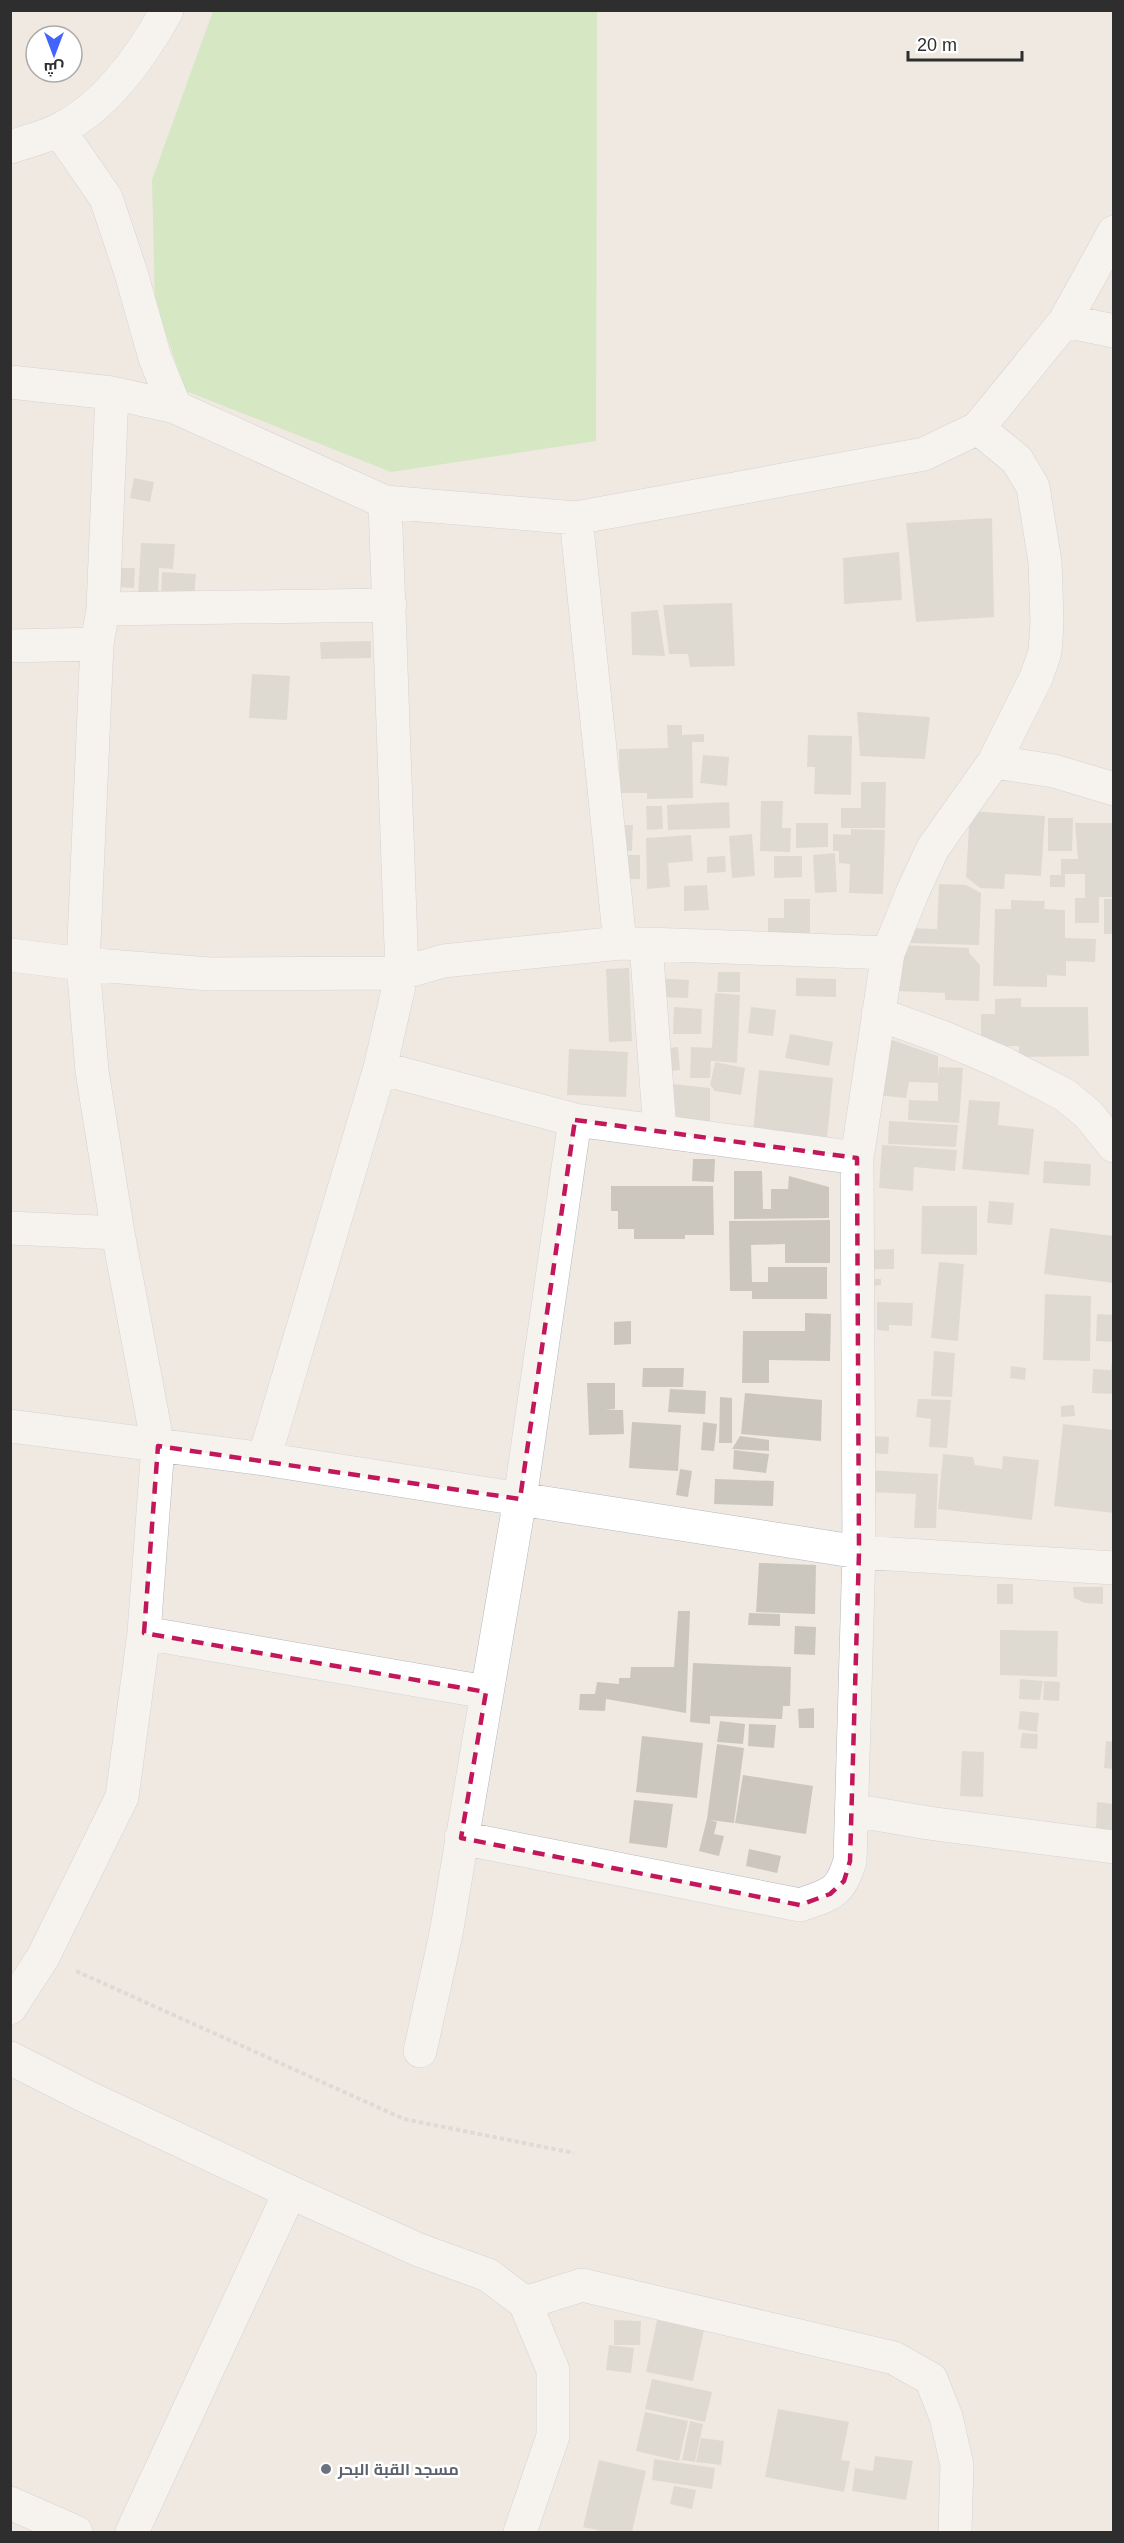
<svg xmlns="http://www.w3.org/2000/svg" width="1124" height="2543" font-family="Arial,Cairo,sans-serif">
<style>
.green{fill:#b6e59e}
.building{fill:#cbc7bf}
.lines{fill:none;stroke-linecap:round;stroke-linejoin:round}
.minor-casing{stroke:#b4b7c1;stroke-width:34}
.path{stroke:#c9c9c9;stroke-width:4;stroke-dasharray:4.5 3;stroke-linecap:butt}
.minor{stroke:#fff;stroke-width:33}
.marked{fill:none;stroke:#c2185b;stroke-width:4.5;stroke-dasharray:12 8;stroke-linejoin:round}
.worship-dot{fill:#6b7280;stroke:#fff;stroke-width:2}
.labels{text-anchor:middle;dominant-baseline:central;stroke-width:5;stroke-linejoin:round;paint-order:stroke}
.worship-label{font-size:16px;font-weight:bold;fill:#5b616d;stroke:#fff;text-anchor:start}
</style>
<rect width="100%" height="100%" fill="#efe9e1"/>
<path class="green" d="M213,11h384l-1,430 -205,31 -205,-81 -31,-88 -3,-123z"/>
<path class="building" d="M134,478l20,4 -4,20 -20,-4z
M992,518l2,99 -78,5 -10,-99z
M141,543l34,1 -2,25 -14,-1 -1,29 -20,-1z
M899,552l3,48 -58,4 -1,-46z
M120,568h15l-1,20 -15,-1z
M162,572l34,2 -2,24 -33,-2z
M732,603l3,63 -45,1 -2,-13h-19l-6,-49z
M658,610l7,46 -33,-1 -1,-43z
M371,641v17l-50,1 -1,-17z
M252,674l38,2 -3,44 -38,-2z
M857,712l73,5 -5,42 -65,-3z
M667,725h15v10l22,-1v8h-12l1,56 -46,1v-6h-27l-1,-44 49,-1z
M808,735l44,1 -1,59 -37,-1 1,-27h-8z
M703,755l26,2 -2,29 -27,-3z
M861,782h25l-1,46h-44v-20h20z
M761,801h22l-1,27h9l-1,24 -30,-1z
M729,802l1,26 -62,2 -1,-25z
M646,806h16l1,23 -16,1z
M970,811l75,5 -4,60 -36,-2 -1,15 -24,-1 -14,-11z
M1048,818h25l-1,33h-24z
M796,823h32v24l-32,1z
M1075,823h39l-2,74h-13v26h-24v-25h10v-24h-20v13h-15v-12h11v-16h17z
M617,825h16l-1,26h-14z
M851,829l34,1 -2,64 -34,-1 1,-29 -11,-1v-12h-6v-17l18,1z
M752,834l3,42 -23,2 -3,-42z
M691,835l2,26 -25,2 2,24 -23,2 -1,-51z
M835,853l2,39 -22,1 -2,-38z
M620,855h20v24h-20z
M725,856l1,16 -19,1v-16z
M774,856h28v21l-28,1z
M939,884l27,1 15,8 -2,52 -72,-2 1,-15 29,1z
M707,885l2,25 -25,1v-25z
M784,899h26v42h-42v-23h16z
M1104,899h10v35h-10z
M1011,900l34,1 -1,8 21,1v28l31,1 -1,23 -29,-1v15l-19,-1v12l-54,-1 2,-77h16z
M899,945l70,3v5l11,12 -1,36 -34,-1v-7l-48,-2z
M629,968l3,73 -23,1 -3,-73z
M718,972h22v20h-23z
M654,978l35,2 -1,18 -35,-1z
M796,978l40,1v18l-40,-1z
M715,993l25,2 -3,68 -26,-2 -1,17h-20l1,-31 21,1z
M1021,998v9h67l1,49 -70,1v-11h-38v-32h14v-15z
M674,1007l28,2 -1,25h-28z
M751,1007l25,3 -3,26 -25,-3z
M790,1034l43,8 -4,24 -44,-8z
M881,1036l57,20v22l1,-11 24,1 -4,55 -51,-3 1,-20 29,1v-18l-29,-1 -3,16 -30,-3z
M678,1047l2,23 -20,2 -2,-23z
M569,1049l59,3 -2,45 -59,-2z
M715,1062l30,6 -4,27 -26,-4 -5,-6z
M759,1070l74,8 -7,71 -74,-7z
M673,1084l37,4v40l-39,-2z
M969,1100l31,2 -2,23 36,4 -5,46 -67,-6z
M889,1121l69,4 -2,22 -68,-3z
M882,1145l75,5 -2,21 -41,-4 -1,24 -34,-3z
M693,1159h22l-1,23 -22,-1z
M1044,1161l47,3 -1,22 -47,-3z
M734,1171h28l1,38h8v-20h17l1,-13 40,11v31l-95,1z
M611,1186h102l1,49h-29v4h-51v-10h-16v-18h-7z
M989,1201l25,2 -2,22 -25,-2z
M922,1206h55v49l-56,-1z
M830,1220v43h-45v-19l-34,1 1,37h16v-15h59v32h-75v-8h-22l-1,-70z
M1050,1228l64,8v47l-70,-9z
M894,1249v20h-22v-19z
M939,1262l25,2 -6,77 -27,-3z
M872,1279h9v6l-8,1z
M1045,1294l46,2 -1,65 -47,-1z
M877,1302l36,1 -1,23 -23,-1v6l-12,-1z
M805,1313l26,1 -1,47 -61,-1v23h-27l1,-52h62z
M1097,1314l17,1v27l-18,-1z
M631,1321v23l-17,1v-23z
M934,1351l21,2 -3,44 -21,-1z
M1112,1360l2,34 -22,-1 1,-24 18,1z
M1011,1366l15,2 -1,12 -15,-2z
M643,1368h41l-1,19h-41z
M587,1383h28v26l-10,1h18l1,24 -35,1z
M670,1389l36,2 -1,23 -37,-2z
M745,1393l77,7 -1,41 -80,-7z
M720,1397l12,1v45h-13z
M918,1399l33,1 -4,48 -18,-1 2,-28 -15,-2z
M1074,1405l1,11 -14,1v-11z
M632,1422l49,3 -3,46 -49,-3z
M703,1422l14,2 -3,27 -13,-1z
M1063,1424l51,6v83l-60,-7z
M740,1436l29,4v11l-37,-2z
M872,1436l17,1 -1,17 -17,-1z
M734,1450l35,4 -3,19 -33,-4z
M943,1454l30,3 2,8 27,4 1,-13 36,4 -7,60 -94,-11z
M680,1469l12,2 -4,26 -12,-2z
M868,1470l70,4 -2,54h-22l2,-34 -48,-2z
M715,1479l59,2 -1,25 -59,-2z
M759,1563l57,2 -1,49 -59,-2z
M997,1584h16v20h-16z
M1073,1587h30v17l-18,-1 -11,-5z
M678,1611h12l-4,102 -80,-14 -1,12 -26,-1 1,-16h15l2,-12 22,2v-6h11l1,-11h43z
M749,1613l31,1v12l-32,-1z
M795,1626l21,1 -1,28 -21,-1z
M1000,1630l58,1 -1,46 -57,-2z
M693,1663l98,4 -1,39h-7l-1,13 -72,-3v8l-20,-2z
M1020,1679l23,2 -3,19 -21,-1z
M1044,1681l16,1 -1,19 -16,-1z
M814,1708v20h-15l-1,-19z
M1020,1711l19,2 -2,19 -19,-3z
M720,1721l25,3 -2,20 -26,-2z
M749,1724l27,1 -2,23 -26,-2z
M1022,1733l16,1 -1,15 -17,-1z
M642,1736l61,7 -6,55 -61,-6z
M1106,1741l8,1v27l-10,-1z
M717,1744l27,4 -10,75 -24,-3 7,2 -3,12 10,2 -5,20 -20,-5 8,-32z
M962,1751l22,1 -1,45 -23,-1z
M743,1775l70,11 -7,48 -71,-11z
M634,1800l39,4 -6,44 -38,-5z
M1097,1802l17,2v28l-18,-2z
M749,1849l32,7 -4,17 -31,-7z
M614,2320l27,1 -1,24h-26z
M657,2320l47,10 -11,51 -47,-9z
M609,2345l25,3 -3,25 -25,-3z
M652,2379l60,13 -7,30 -60,-13z
M778,2409l71,13 -8,38 9,1 -6,31 -79,-15z
M645,2412l43,9 -9,40 -43,-10z
M690,2421l13,3 -8,38 -13,-2z
M701,2438l23,3 -3,24 -25,-3z
M875,2456l38,5 -7,39 -54,-9 3,-23 18,3z
M654,2459l61,9 -3,21 -60,-9z
M599,2460l47,11 -14,61h-26l-23,-5z
M674,2486l22,4 -4,19 -22,-5z"/>
<g class="lines">
<g class="minor-casing">
<path id="minor" d="M59,130l47,68 25,75 24,85 20,49
M10,147c16,-5 34,-10 49,-17 47,-24 83,-74 108,-120
M1065,321l49,10
M10,382l102,11 63,14 210,95 191,16 348,-64 54,-26 87,-107 49,-89
M576,518l44,425
M103,609l287,-4
M10,646l87,-2
M994,762l60,9 60,18
M646,944l14,187
M10,955l73,9 127,10 192,-1 41,-12 177,-18 268,10
M878,1014l64,23 61,26 62,32 23,19 26,32
M380,1068l195,52 282,38
M10,1228l108,5
M10,1426l254,33 595,93 255,16
M264,1459l116,-391 22,-95 -17,-471
M144,1633l342,59
M852,1810l76,13 186,24
M461,1838l339,67c31,-11 40,-11 50,-44l9,-309 -2,-394 31,-205 25,-62 20,-43 61,-86 42,-84 9,-26 2,-30 -2,-60 -12,-75 -16,-27 -39,-32
M10,2008l33,-51 79,-160 22,-164 14,-187 -40,-213 -26,-162 -9,-107 14,-320 6,-35 9,-216
M420,2051l26,-117 74,-435 55,-379
M10,2058l77,39 203,95 129,58 69,25 37,28 28,67v66l-33,96
M525,2303l57,-18 312,73 37,21 15,38 11,48 -2,67
M10,2503l66,29
M132,2532l158,-340"/>
</g>
<path class="path" d="M76,1971l328,148 170,34"/>
<use href="#minor" class="minor"/>
</g>
<path d="M0 0H1124V2543H0ZM575,1120l282,38 2,394 -9,309 -6,20 -14,13 -30,11 -339,-67 25,-146 -342,-59 14,-187 362,53z" fill="#efe9e1" fill-opacity=".55" fill-rule="evenodd"/>
<path class="marked" d="M575,1120l282,38 2,394 -9,309 -6,20 -14,13 -30,11 -339,-67 25,-146 -342,-59 14,-187 362,53z"/>
<circle class="worship-dot" cx="326" cy="2469" r="6"/>
<g class="labels">
<g class="worship-label">
<text x="338" y="2469">مسجد القبة البحر</text>
</g>
</g>
<rect width="1124" height="2543" fill="none" stroke="#2e2e2e" stroke-width="24"/>
<g transform="translate(54 54) rotate(180)"><circle r="28" fill="#ffffff" stroke="#ababab" stroke-width="1.5"/>
<path d="M0-4.5L10 22L0 15L-10 22Z" fill="#4264fb"/>
<text y="-9" font-size="16" font-weight="bold" text-anchor="middle" fill="#2e2e2e">ش</text>
</g>
<path d="M908 51v9h114v-9" fill="none" stroke="#2e2e2e" stroke-width="3"/>
<text x="917" y="51" font-size="18" fill="#2e2e2e" stroke="#ffffff" stroke-width="4.5" paint-order="stroke">20 m</text>
</svg>
